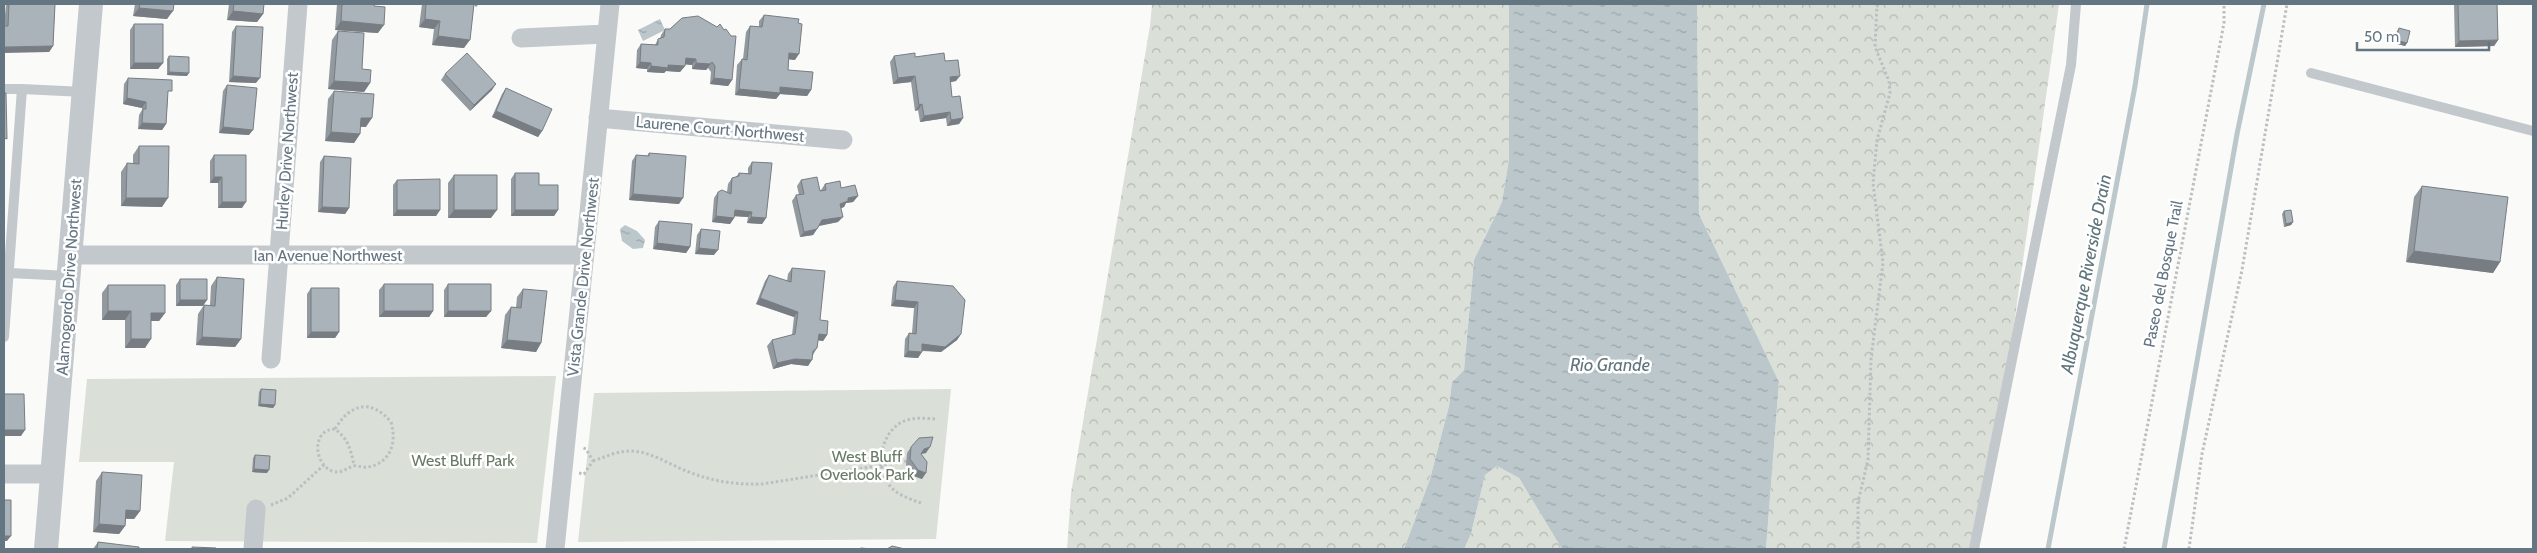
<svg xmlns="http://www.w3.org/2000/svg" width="2537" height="553" font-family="Cabin,sans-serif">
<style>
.forest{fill:url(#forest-crowns)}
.green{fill:#dadfd7}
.water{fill:url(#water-ripples)}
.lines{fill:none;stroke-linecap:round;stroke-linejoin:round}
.stream{stroke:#bbc7cb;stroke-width:5}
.path{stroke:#bbbfc2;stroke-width:3;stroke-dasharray:2.5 2.5;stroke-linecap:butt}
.service{stroke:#c3c8cc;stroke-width:10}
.minor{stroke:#c3c8cc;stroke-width:19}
.tertiary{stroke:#c3c8cc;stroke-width:24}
.wall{fill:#929a9f}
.shaded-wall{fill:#777d82}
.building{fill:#aab3b9;stroke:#777d82}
.labels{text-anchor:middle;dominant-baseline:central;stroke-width:5;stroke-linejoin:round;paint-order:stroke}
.street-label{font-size:16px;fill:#657683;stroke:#fff}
.park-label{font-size:16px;fill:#687a64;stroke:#fff}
.water-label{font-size:18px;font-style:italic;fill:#60757c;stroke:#fff}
</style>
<defs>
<pattern id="forest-crowns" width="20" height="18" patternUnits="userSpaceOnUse" patternTransform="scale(1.25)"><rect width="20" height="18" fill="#dadfd7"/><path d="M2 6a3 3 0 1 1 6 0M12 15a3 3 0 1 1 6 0" fill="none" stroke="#b4b9b4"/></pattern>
<pattern id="water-ripples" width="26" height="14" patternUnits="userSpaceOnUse" patternTransform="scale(1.25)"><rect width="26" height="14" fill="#bbc7cb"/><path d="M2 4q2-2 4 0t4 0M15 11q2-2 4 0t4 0" fill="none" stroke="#9ca6aa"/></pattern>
</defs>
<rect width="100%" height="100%" fill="#fafaf8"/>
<path class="forest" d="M1152,4h357v155l-7,43 -28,58 -10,110 -12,12 -3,24 -19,73 -26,70h-337l4,-56 79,-467z
M1697,4h362l-48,342 -41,203h-204l13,-167 -80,-168z
M1497,466l22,12 43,71h-98l7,-15 14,-59z"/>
<path class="green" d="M556,376l-19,167 -372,-2 9,-79h-95l8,-83z
M951,389l-15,150 -358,3 16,-149z"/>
<path class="water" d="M1509,4h188l2,210 80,168 -13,167h-204l-43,-71 -22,-12 -12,9 -14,59 -7,15h-60l26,-70 19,-73 3,-24 12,-12 10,-110 28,-58 7,-43z
M660,19l5,11 -22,11 -5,-11z
M625,225l12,6 8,9 -2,8 -10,1 -11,-8 -2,-12z"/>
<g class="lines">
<path class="stream" d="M2048,549l87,-463 12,-82
M2164,549l73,-415 27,-130"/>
<path class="path" d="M335,429c15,-25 36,-31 56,-7 6,20 0,41 -23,45 -4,1 -11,-2 -15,-1 -8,3 -12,8 -21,5 -19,-8 -20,-42 3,-42 13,10 16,20 19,37
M593,461c12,-4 24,-10 37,-10 19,0 37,12 54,19 26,11 51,15 78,14l146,-23
M579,473l5,1 9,-13 -7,-12 -3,-1
M921,503c-11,-4 -24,-8 -31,-17 -15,-18 -10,-50 10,-63 10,-6 24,-5 35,-4
M271,505l17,-7 36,-33
M1858,549v-47l10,-42 3,-101 12,-96 -10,-80 4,-43 13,-47 -1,-12 -14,-34 2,-43
M2124,549l100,-526v-19
M2189,549l13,-95 40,-184 45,-266"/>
<path class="service" d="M2311,73l222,58
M4,89h18l-18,248
M22,89l62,3
M10,273l59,3
M1974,549l97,-484 5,-61"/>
<path class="minor" d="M521,38l85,-4
M598,118l245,22
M70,255h515
M271,359l27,-355
M4,474h49
M253,549l3,-40
M555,549l55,-545"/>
<path class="tertiary" d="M46,549l45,-545"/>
</g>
<path class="wall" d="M6,4h49l-2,42 -4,6 -45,-26z
M135,4h39l-7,15 -34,-3z
M224,4h40l-1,10 -6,8 -30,-2 2,-16z
M337,4h37l4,29 -43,-3z
M422,4h57l-3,3 -2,-2 -10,43 -32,-3 2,-16 -15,-2z
M2454,4h43l1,36 -4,6 -39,1z
M764,15l31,45 -6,-1 -1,11 23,20 -4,6 -27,-2 -4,5 -41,-4 2,-30 5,-6h1l3,-27 4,-6 9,1v-6z
M682,18l50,62 -4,6 -18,-2 1,-12 -3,-4 -2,2 -14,-1v-4l-7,-1v2l-5,6 -14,-1 -2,2 -17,-1v-3l-11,-1 1,-18 4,-6 14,1 3,-6h2l1,-4 4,-6h5z
M134,24l29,39 -5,6h-28v-39z
M236,26l20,57 -27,-1 3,-50z
M2399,28l8,15 -2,3 -11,-3 3,-12z
M338,31l32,52 -6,9 -36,-3 4,-49z
M169,56l18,20 -20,-1v-16z
M894,56l21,1 30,4 11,20 -6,1 2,15 11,21 -4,6 -12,2 -1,-8 -26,4 -2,-12 -3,1 -4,-29 -18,2 -3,-22z
M445,74l47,16 -22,21 -29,-31z
M128,78l40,19 -2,27 -4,6 -24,-1 1,-14 3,-5v-2l-19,-4 1,-20z
M227,85l22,50 -30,-2 4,-42z
M506,88l36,43 -4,6 -46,-20 10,-23z
M334,91l32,36h-6v7l-6,9 -29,-2 3,-42z
M139,146l23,61 -41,-1v-34l6,-9 6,1v-9z
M649,153l30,51 -50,-4 3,-39 4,-6 11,1z
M214,155l28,53h-24v-25h-8v-22z
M324,156l25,52 -4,6 -27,-2 2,-50z
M752,162l14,56 -4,6 -15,-1 1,-6 -14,-1v2l-4,6 -18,-2 2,-24 4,-6h9l1,-8 4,-6 4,-1 3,-4h9v-5z
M515,173l24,12 19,25 -4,6h-43v-37z
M454,175l37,43h-43v-35z
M397,180l43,30 -4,6h-43v-31z
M801,180l19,11 1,-1 4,-6 16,4 17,8 -5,6 -7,1 -2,4 -3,1 -3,14 -19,4 -6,9 -13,2 -8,-36 4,-6h3l-2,-9z
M2422,186l78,76 -7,11 -87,-11 8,-65z
M2284,211l9,11 -2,3 -7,2 -2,-13z
M659,221l31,26 -4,6 -33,-4 2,-22z
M701,229l13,26 -19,-1 2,-19z
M792,268l35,67 -4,6 -5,-1 -1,8 -4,7 -5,11 -17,-2 -18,5 -6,-23 5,-6 20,-5 2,-18 -38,-13 9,-23 4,-6 18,6 1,-7z
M217,277l24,62 -6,8 -39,-2 2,-31 6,-9h6l1,-19z
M180,279l23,27h-27v-21z
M897,281l64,53 -4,6 -16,12 -19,-1 -4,7 -14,-1 1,-18 4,-6h3l2,-25 -23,-2 2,-19z
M384,284l49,27 -4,6h-50v-27z
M448,284l43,27 -5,6h-42v-27z
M108,285l57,28 -6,8h-8l-6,27h-20v-28h-23v-27z
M311,288l28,44 -4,6h-28v-44z
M523,289l18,54 -5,9 -35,-4 4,-33 6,-8 5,1 1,-11z
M261,389l14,16 -2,3 -15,-2 1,-14z
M911,447l15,6 -5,1 1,25 -8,-3 -8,-11 1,-12z
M255,455l12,18 -15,-1 1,-14z
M102,472l38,39 -6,8h-8l-1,7 -6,8 -26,-2 3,-51z
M98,542l41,7h-46z"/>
<path class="shaded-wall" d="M139,8l34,3 -6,8 -34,-3z
M233,11l30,3 -6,8 -30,-2z
M425,19l15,2 -6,8 -15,-2z
M341,21l43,4 -6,8 -43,-3z
M438,36l32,4 -6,8 -32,-3z
M2396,40l11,3 -2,3 -11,-3z
M2498,40l-4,6 -39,1 4,-6z
M53,46l-4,6 -45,1v-6z
M789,53l10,1 -4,6 -10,-1z
M686,58l10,1 -4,6 -11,-1z
M640,62l11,1 -4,6 -11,-1z
M712,62l-6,8 -14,-1 4,-6z
M134,63h29l-5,6h-28z
M668,65l17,1 -5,6 -14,-1 -2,2 -17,-1 4,-6z
M169,72l20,1 -2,3 -20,-1z
M233,76l27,2 -4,5 -27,-1z
M915,76l-4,6 -18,2 5,-6z
M960,76l-4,5 -10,2 4,-6z
M714,78l18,2 -4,6 -18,-2z
M334,81l36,2 -6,9 -36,-3z
M496,84l-4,6 -22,21 4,-6z
M780,87l31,3 -4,6 -27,-2 -4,5 -41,-4 4,-6z
M127,98l19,4 -4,6 -19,-4z
M922,104l-4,6 -3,1 4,-6z
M496,111l46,20 -4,6 -46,-20z
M950,112l-4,6 -26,4 4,-6z
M361,118h11l-6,9 -11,-1z
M963,118l-4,6 -12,2 4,-6z
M142,123l24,1 -4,6 -24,-1z
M223,127l30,3 -4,5 -30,-2z
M331,132l29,2 -6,9 -29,-2z
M214,177h8l-4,6h-8z
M633,194l50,4 -4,6 -50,-4z
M858,196l-5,6 -7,1 -2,4 -8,3 4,-6 8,-6z
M126,198h42l-6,9 -41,-1z
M222,202h24l-4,6h-24z
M322,207l27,1 -4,6 -27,-2z
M397,210h43l-4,6h-43z
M454,210h43l-6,8h-43z
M515,210h43l-4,6h-43z
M735,210l17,2 -4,5 -17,-1z
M716,216l18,2 -4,6 -18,-2z
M751,217l15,1 -4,6 -15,-1z
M843,217l-5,5 -20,4 4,-6z
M2293,222l-2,3 -7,2 2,-3z
M817,229l-4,6 -13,2 4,-5z
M657,243l33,4 -4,6 -33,-4z
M699,248l19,2 -4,5 -19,-1z
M2414,251l86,11 -7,11 -87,-11z
M760,298l38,14 -4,5 -38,-13z
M180,300h27l-4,6h-27z
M895,300l23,2 -4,6 -23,-2z
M108,311h23l-6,9h-23z
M384,311h49l-4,6h-50z
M448,311h43l-5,6h-42z
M151,313h14l-6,8h-14z
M311,332h28l-4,6h-28z
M819,334l8,1 -4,6 -8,-1z
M961,334l-4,6 -16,12 -23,-2 4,-6z
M202,337l39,2 -6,8 -39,-2z
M131,339h20l-6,9h-20z
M507,340l34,3 -5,9 -35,-4z
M908,351l14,1 -4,6 -14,-1z
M795,359l17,1 -4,6 -17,-2 -18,5 4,-6z
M260,404l15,1 -2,3 -15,-2z
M4,430h21l-4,6h-17z
M930,447l-4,6 -6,1 4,-5z
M254,469l15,1 -2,3 -15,-1z
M918,470l8,3 -4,6 -8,-3z
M126,510l14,1 -6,8 -14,-1z
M99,524l26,2 -6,8 -26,-2z
M4,536h7l-4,5h-3z"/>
<path class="building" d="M9,4h46l-2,42 -49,1v-21h4z
M140,4h34l-1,7 -34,-3z
M234,4h30l-1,10 -30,-3z
M342,4h32v2l11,1 -1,18 -43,-4z
M426,4h48l-4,36 -32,-4 2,-15 -15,-2z
M2458,4h39l1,36 -39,1z
M764,15l35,4 -1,4 4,1 -3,30 -10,-1 -1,17 25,2 -2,18 -31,-3v6l-41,-4 3,-30 5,1 3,-34 12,1z
M698,16l19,11 3,-3 4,6 2,-1 5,7h5l-4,44 -18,-2 1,-12 -3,-4 -2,2 -14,-1v-4l-10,-1 -1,8 -17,-1v3l-17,-2v-3l-11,-1 1,-18 17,1v-6l6,-2 1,-8h5l12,-11z
M134,24h29v39h-29z
M236,26l27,1 -3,51 -27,-2z
M2399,28l11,3 -3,12 -11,-3z
M338,31l26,2 -2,36 9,1 -1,13 -36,-2z
M467,53l29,31 -22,21 -29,-31z
M915,53v4l29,-4 1,8 13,-1 2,16 -10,1 2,20 8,-1 3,22 -12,2 -1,-8 -26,4 -2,-12 -3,1 -4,-29 -17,2 -4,-22z
M169,56l20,1v16l-20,-1z
M128,78l44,2v11h-4l-2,33 -24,-1 1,-14h3v-7l-19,-4z
M227,85l30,3 -4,42 -30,-3z
M506,88l46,21 -10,22 -46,-20z
M334,91l40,3 -2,24h-11l-1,16 -29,-2z
M4,93h2l1,46 -3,-1z
M139,146h30l-1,52h-42l1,-35 12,1z
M649,153l37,3 -3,42 -50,-4 3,-39 13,1z
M214,155h32v47h-24v-25h-8z
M324,156l27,2 -2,50 -27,-1z
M752,162l20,1 -6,55 -15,-1 1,-5 -17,-2 -1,8 -18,-2 2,-24 4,-2 9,4 1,-16 7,-2v-3l12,1z
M515,173h24v12h19v25h-43z
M454,175h43v35h-43z
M817,177l3,14 6,-1 -1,-6 15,-3 1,7 14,-3 3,11 -10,2v3l-8,3 3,13 -21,3 -5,9 -13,3 -8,-37 8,-1 -3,-14z
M440,179v31h-43v-30z
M2422,186l86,11 -8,65 -86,-11z
M2291,210l2,12 -7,2 -2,-13z
M659,221l33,3 -2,23 -33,-4z
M701,229l19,2 -2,19 -19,-2z
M792,268l33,3 -5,49 8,1 -1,14 -8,-1 -2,14 -4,3 -1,9 -17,-1 -18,4 -5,-23 23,-6 3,-22 -38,-14 9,-23 22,7z
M217,277l27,2 -3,60 -39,-2 2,-32 11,1z
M180,279h27v21h-27z
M897,281l56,5 12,14 -4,34 -16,13 -23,-3v8l-14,-1 1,-18 7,1 2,-32 -23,-2z
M384,284h49v27h-49z
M448,284h43v27h-43z
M108,285h57v28h-14v26h-20v-28h-23z
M311,288h28v44h-28z
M523,289l24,2 -6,52 -34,-3 4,-33 10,1z
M261,389l15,1 -1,15 -15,-1z
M4,394h20l1,36h-21z
M933,437l-3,10 -6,2 -3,5 6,8 -1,11 -8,-3 -8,-11 1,-12 8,-9z
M255,455l15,1 -1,14 -15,-1z
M102,472l40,3 -2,36 -14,-1 -1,16 -26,-2z
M4,500h7v36h-7z
M98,542l41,5v2h-42z
M892,546l13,3h-18z
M192,547l24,1v1h-24z
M861,548l10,1h-12z"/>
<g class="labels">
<g class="street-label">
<text transform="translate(720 129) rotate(5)">Laurene Court Northwest</text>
<text transform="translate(287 151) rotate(-86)">Hurley Drive Northwest</text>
<text x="328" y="255">Ian Avenue Northwest</text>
<text transform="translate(2163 274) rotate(-79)">Paseo del Bosque Trail</text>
<text transform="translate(69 277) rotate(-86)">Alamogordo Drive Northwest</text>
<text transform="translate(583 277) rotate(-84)">Vista Grande Drive Northwest</text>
</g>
<g class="park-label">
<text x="867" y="456">West Bluff<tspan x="867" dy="18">Overlook Park</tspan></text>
<text x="463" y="460">West Bluff Park</text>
</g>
<g class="water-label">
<text transform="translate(2086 274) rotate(-79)">Albuquerque Riverside Drain</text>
<text x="1610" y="365">Rio Grande</text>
</g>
</g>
<rect width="2537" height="553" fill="none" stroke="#657683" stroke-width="10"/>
<path d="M2357 42v8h132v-8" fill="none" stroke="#657683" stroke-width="2.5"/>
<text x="2364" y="42" font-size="15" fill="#657683" stroke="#ffffff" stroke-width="4" paint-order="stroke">50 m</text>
</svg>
